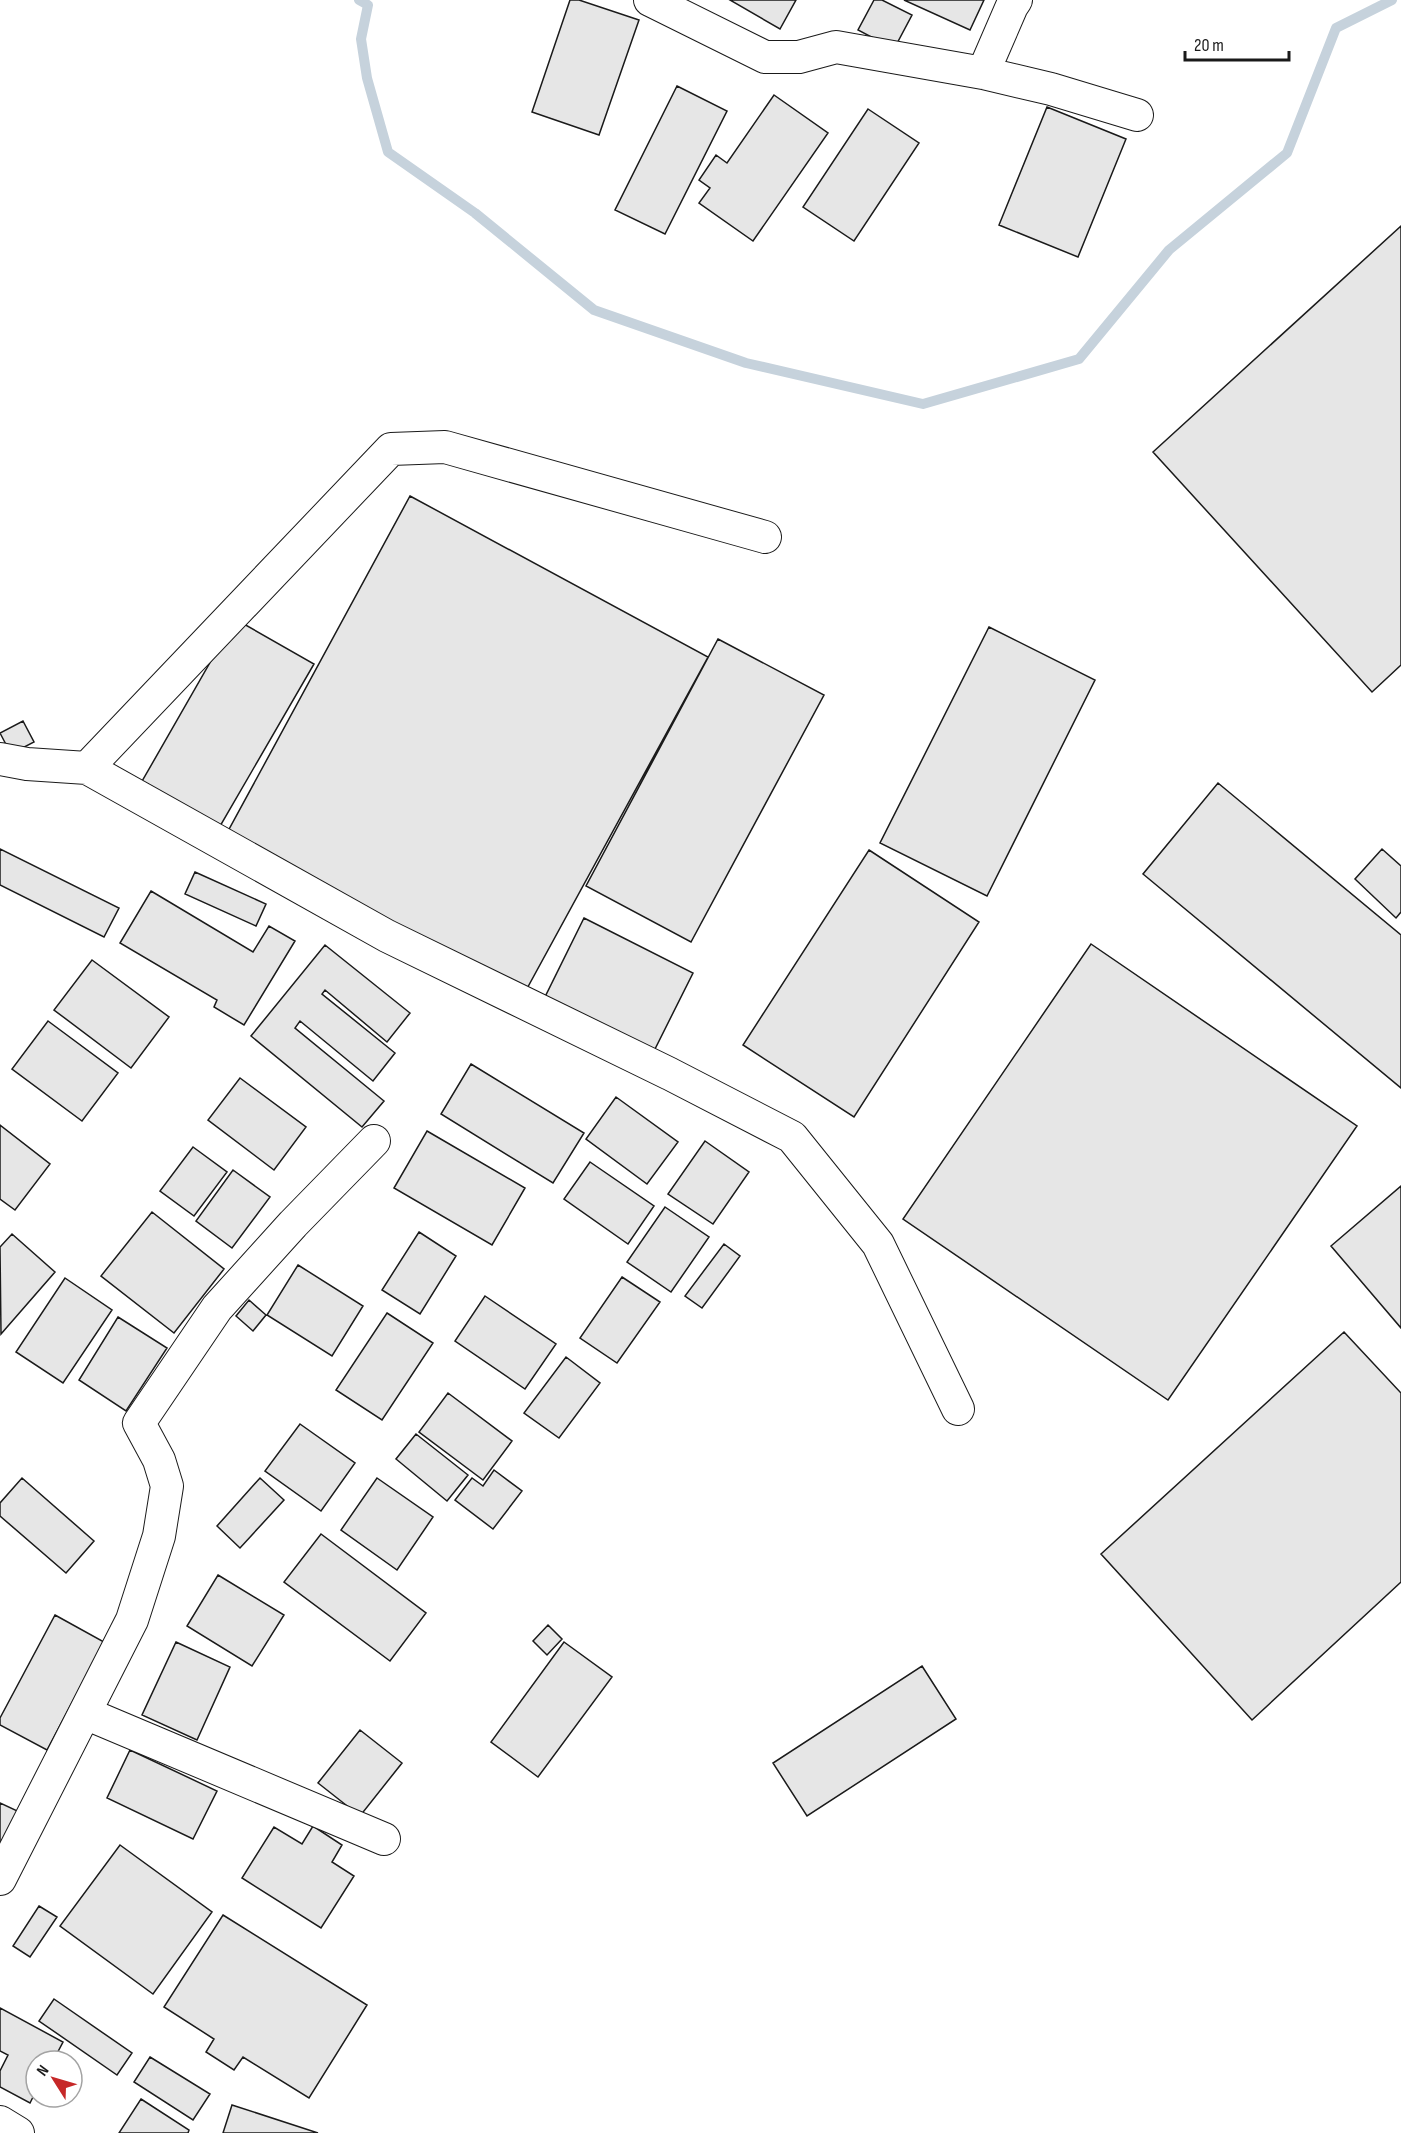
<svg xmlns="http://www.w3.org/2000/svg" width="1401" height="2133" font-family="'Sofia Sans Condensed',sans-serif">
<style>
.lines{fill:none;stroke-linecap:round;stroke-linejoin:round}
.stream{stroke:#c6d2dc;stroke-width:10}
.building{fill:#e6e6e6;stroke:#1a1a1a;stroke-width:1.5}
.street-casing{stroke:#1a1a1a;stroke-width:34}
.street{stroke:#fff;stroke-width:32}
</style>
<rect width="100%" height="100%" fill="#fff"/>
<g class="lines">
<path class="stream" d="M359,0l9,5 -7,34 6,39 21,74 87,61 119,97 152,53 177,41 156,-45 90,-109 118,-97 49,-125 56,-28"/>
</g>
<path class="building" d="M570,0h9l60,20 -40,115 -67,-23z
M730,0h66l-16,29z
M874,0h8l30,15 -18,34 -36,-19z
M904,0h80l-14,30z
M677,86l50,25 -62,123 -50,-24z
M774,95l54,38 -75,108 -54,-38 11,-15 -11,-8 17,-25 11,8z
M1047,107l79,32 -48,118 -79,-32z
M868,109l51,34 -65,98 -51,-34z
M1401,226v439l-29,27 -219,-240z
M410,496l298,161 -184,337 -297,-161z
M235,619l79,45 -95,164 -78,-45z
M989,627l106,53 -108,216 -107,-53z
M718,639l106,56 -133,247 -105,-56z
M23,721l11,21 -23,12 -11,-21z
M1218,783l183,152v153l-258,-214z
M0,849l119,59 -15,29 -104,-52z
M1382,849l19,17v46l-5,6 -41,-39z
M869,850l110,72 -125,195 -111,-72z
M195,872l71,32 -10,22 -71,-32z
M151,891l102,61 16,-26 26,15 -51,84 -30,-18 3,-7 -97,-57z
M584,918l109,55 -42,84 -109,-54z
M1091,944l266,182 -189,274 -265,-181z
M325,945l85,68 -23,29 -62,-52 -3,4 73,59 -22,28 -73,-60 -5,7 89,73 -22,26 -111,-91z
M92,960l77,57 -38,51 -77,-58z
M48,1021l70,52 -36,48 -70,-52z
M471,1064l113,69 -31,50 -112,-69z
M240,1078l66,49 -32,43 -66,-50z
M616,1097l62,45 -31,42 -61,-45z
M0,1125l50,39 -35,46 -15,-11z
M427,1131l98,57 -33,57 -98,-57z
M705,1141l44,31 -36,52 -45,-30z
M193,1147l34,25 -33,44 -34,-25z
M590,1162l64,44 -26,38 -64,-45z
M233,1170l37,27 -38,51 -36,-27z
M1401,1186v142l-70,-82z
M665,1207l44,30 -38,55 -44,-30z
M152,1212l72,57 -50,64 -73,-57z
M419,1232l37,24 -36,58 -38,-24z
M12,1234l43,38 -54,62 -1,-87z
M724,1244l16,12 -38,52 -17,-12z
M298,1265l65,41 -31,50 -65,-41z
M622,1277l38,25 -43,61 -37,-25z
M65,1278l47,32 -49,73 -47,-31z
M485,1296l71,48 -31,45 -70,-48z
M249,1300l17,15 -13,16 -17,-15z
M387,1313l46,30 -51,77 -46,-30z
M118,1317l49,31 -41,63 -47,-31z
M1344,1332l57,61v189l-149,138 -151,-166z
M566,1357l34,26 -41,55 -35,-25z
M448,1393l64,48 -29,39 -64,-48z
M300,1424l55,39 -34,48 -56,-40z
M416,1434l52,41 -21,26 -51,-42z
M494,1470l28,21 -29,38 -38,-29 17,-22 11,8z
M22,1478l72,63 -28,32 -66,-57v-13z
M260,1478l24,22 -44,48 -23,-22z
M377,1478l56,39 -36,53 -56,-40z
M321,1534l105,79 -36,48 -106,-79z
M218,1575l66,40 -32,51 -65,-40z
M55,1615l49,27 -57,108 -47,-25v-7z
M548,1625l14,14 -15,16 -14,-14z
M176,1642l54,25 -33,73 -55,-25z
M564,1642l48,35 -74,100 -47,-35z
M922,1666l34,53 -149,97 -34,-53z
M360,1730l42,33 -42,53 -42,-33z
M130,1750l87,41 -24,48 -86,-41z
M0,1803l26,12 -26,54z
M313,1826l29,19 -10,17 22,14 -33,52 -79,-50 32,-51 28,17z
M120,1845l92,67 -59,82 -93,-68z
M39,1906l18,11 -27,40 -17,-11z
M223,1915l144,90 -58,93 -66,-41 -9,13 -28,-18 8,-13 -50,-32z
M54,1999l78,54 -15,22 -78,-54z
M0,2008l63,34 -10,19h-17v30l-6,12 -30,-16v-16l8,-16 -8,-4z
M150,2057l60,37 -17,26 -59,-38z
M141,2099l48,31 -1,3h-69z
M232,2105l86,28h-95z"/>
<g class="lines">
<g class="street-casing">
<path id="street" d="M650,0l115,57h34l37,-10 147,26 68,16 86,26
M983,73l29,-67 4,-6
M0,759l27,5 60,4 300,168 283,138 122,63 86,107 80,165
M87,768l304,-319 54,-2 320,90
M85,1713l299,126
M0,1879l132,-259 27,-84 8,-50 -8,-26 -20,-37 78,-115 76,-84 81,-83
M0,2122l18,11"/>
</g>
<use href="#street" class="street"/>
</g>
<g transform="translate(54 2079) rotate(307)"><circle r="28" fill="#ffffff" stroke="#a3a3a3" stroke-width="1.5"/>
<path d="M0-4.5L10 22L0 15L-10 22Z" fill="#c62828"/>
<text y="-9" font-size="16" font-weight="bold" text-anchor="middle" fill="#1a1a1a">N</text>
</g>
<path d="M1185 51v9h104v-9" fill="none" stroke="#1a1a1a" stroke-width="3"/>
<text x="1194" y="51" font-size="18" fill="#1a1a1a" stroke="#ffffff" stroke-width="4.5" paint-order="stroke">20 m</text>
</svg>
